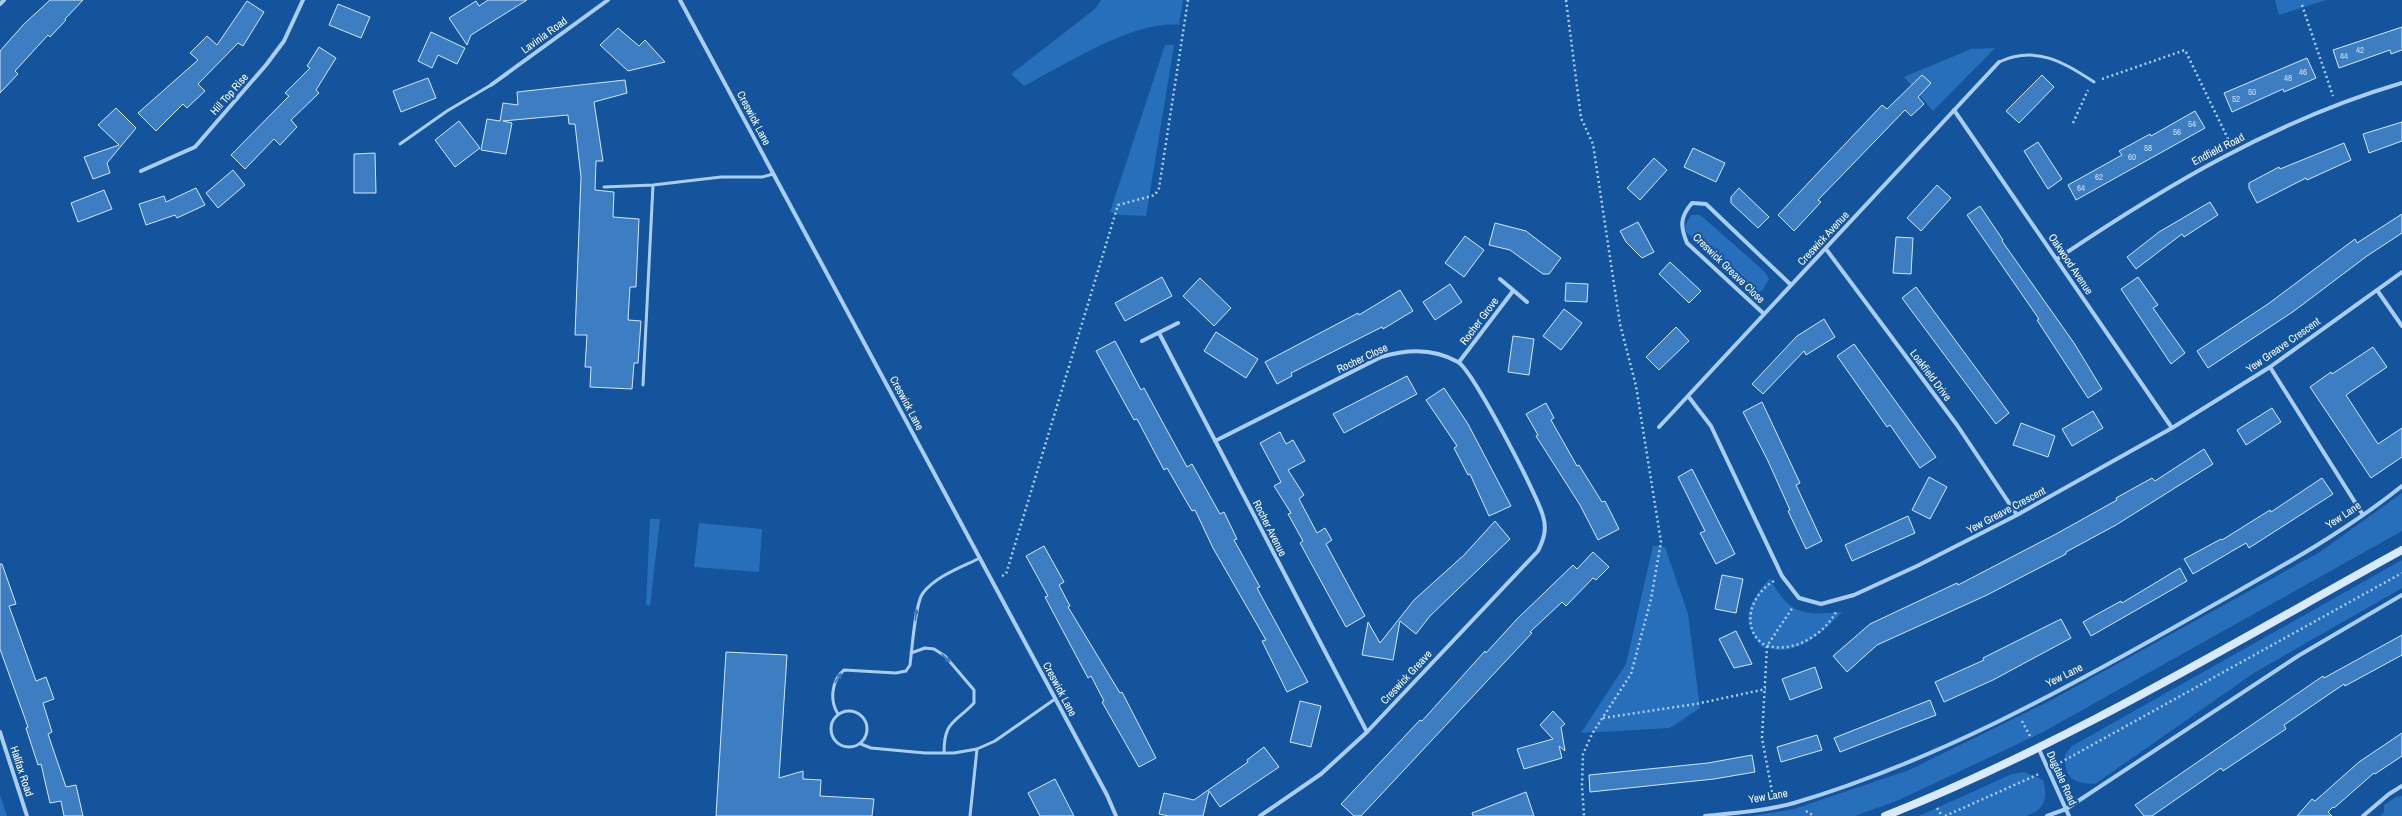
<svg xmlns="http://www.w3.org/2000/svg" width="2402" height="816" font-family="'Archivo Narrow',sans-serif">
<style>
.green{fill:#276fba}
.building{fill:#3d7ec3;stroke:#d2e7fd}
.lines{fill:none;stroke-linecap:round;stroke-linejoin:round}
.path{stroke:#aacef3;stroke-width:2.5;stroke-dasharray:2 3;stroke-linecap:butt}
.lane{stroke:#aacef3;stroke-width:3}
.street{stroke:#aacef3;stroke-width:4}
.secondary{stroke:#d9eafd;stroke-width:8}
.oneway{fill:#4179b6}
.labels{text-anchor:middle;dominant-baseline:central;stroke-width:4;stroke-linejoin:round;paint-order:stroke}
.number-label{font-size:9px;fill:#cedff0}
.street-label{font-size:11px;fill:#fff;stroke:#14549c}
</style>
<rect width="100%" height="100%" fill="#14549c"/>
<path class="green" d="M1101,0h82l-4,25c-45,-5 -114,40 -155,61l-13,-12 84,-65z
M2275,0h51l-47,15z
M1165,45h9l-28,171 -25,-1 -11,-3z
M1995,48l-62,63 -29,-34 67,-28z
M1691,215h9l5,4 60,53 4,7 -7,12 -7,1 -9,-4 -60,-56 -1,-7z
M2402,493v38l-359,201 -144,68 -44,16h-103l42,-7 115,-39 139,-68 272,-150z
M650,519h10l-10,87 -4,-1z
M699,523l63,6 -3,43 -65,-5z
M1653,546l12,1 23,67 12,94 -30,20 -89,5 45,-69z
M2402,560v28l-148,85 -159,111c-23,-1 -31,-6 -30,-30l7,-8z
M1770,578c18,36 33,38 72,34 -15,16 -35,36 -59,38 -7,0 -15,-2 -21,-3 -24,-28 -13,-44 8,-69z
M2024,772l19,8c5,18 2,30 -17,36h-107l93,-42z
M0,795l7,21h-7z
M2402,796v20h-22l4,-4v-7l12,-8z"/>
<path class="building" d="M50,0h33l-18,19 1,1 -16,17 -2,-2 -33,36 3,3 -18,19v-42l24,-27z
M488,0h39l-56,35 -4,10 -18,-27 27,-17 3,5z
M247,1l17,11 -21,34 -5,-3 -40,41 7,7 -18,17 -4,-4 -27,27 -18,-18 60,-53 -8,-7 17,-17 10,9z
M338,4l32,13 -9,21 -32,-13z
M2402,27v23l-11,4 -1,-4 -51,18 -6,-18z
M618,28l21,18 6,-6 20,22 -37,9 -28,-26z
M431,32l34,16 -8,16 -19,-9 -6,13 -14,-7z
M319,47l17,11 -20,32 3,3 -28,27 6,7 -17,18 -6,-6 -29,30 -14,-14 58,-59 -4,-3 25,-25 -3,-2z
M2307,58l9,20 -32,14 -1,-3 -51,23 -8,-19z
M1922,75l9,8 -13,14 6,7 -13,12 -6,-6 -87,90 3,2 -27,29 -16,-16 104,-110 5,4z
M2042,75l12,12 -35,36 -13,-12z
M428,78l8,20 -35,14 -8,-21z
M625,80l2,13 -33,9 9,59h-7l-1,29 19,2 -1,25 26,2 -3,68h-6l-2,33 13,1 -3,42h-4l-2,26 -42,-2 1,-20h-6l2,-32h-12l6,-158 -6,-53h-6l-1,-9 -65,6 9,2 -6,31 -25,-4 6,-31 13,2 3,-18 15,2 -1,-13z
M116,108l20,20 -29,35 3,10 -17,6 -9,-22 35,-12 -21,-20z
M2195,111l10,17 -129,72 -8,-15 54,-30 -3,-4 31,-17 1,2z
M459,121l21,27 -25,19 -20,-27z
M2402,122v19l-33,12 -6,-19z
M2038,142l24,37 -14,10 -24,-38z
M2344,143l7,17 -44,20 -1,-2 -49,25 -8,-15v-5l30,-16 1,2z
M1693,148l32,15 -9,19 -32,-15z
M375,153l1,40h-22v-39z
M1654,158l13,12 -27,30 -13,-12z
M233,170l12,15 -27,23 -12,-15z
M1937,185l14,13 -30,33 -14,-13z
M196,188l9,17 -28,13 -2,-3 -29,10 -7,-21 25,-8 2,6z
M1739,188l30,29 -11,11 -27,-25v-6z
M104,190l8,19 -34,13 -7,-19z
M2210,202l8,13 -34,22 -2,-3 -46,35 -9,-12 32,-25z
M1980,206l23,34 -1,1 72,102 28,46 -14,9 -51,-78 2,-1 -72,-104z
M2402,214v19l-35,23 -73,55 -86,57 -11,-17 71,-47 87,-65 2,4z
M1638,222l16,30 -12,6 -16,-16 -6,-11z
M1495,223l31,8 35,27 -12,16h-6l-33,-24 -21,-5z
M1465,236l19,14 -20,27 -19,-14z
M1896,237l17,1 -2,36 -18,-1z
M1670,262l31,29 -12,12 -30,-29z
M1162,277l10,19 -47,25 -10,-18z
M2138,277l20,28 -5,3 32,45 -14,11 -50,-75z
M1200,278l31,30 -17,18 -31,-30z
M1566,283l22,1 -1,18 -22,-1z
M1450,284l12,18 -27,18 -12,-18z
M1916,287l93,126 -13,11 -94,-126z
M1400,290l13,21 -30,18 -1,-2 -91,46 1,3 -15,8 -12,-22 93,-49 1,2z
M1564,309l18,14 -21,27 -18,-14z
M1824,319l11,18 -29,18 -2,-4 -41,43 -11,-10 45,-48z
M1676,327l13,14 -30,29 -13,-13z
M1216,332l42,27 -12,19 -42,-27z
M1513,336l21,3 -5,36 -21,-3z
M1115,341l26,49 3,-2 43,79 5,-3 28,50 4,-2 13,27 -3,1 26,47 -3,1 51,94 -21,10 -25,-51 4,-1 -53,-92 -18,-38 -3,1 -25,-43 -3,2 -27,-51 -3,1 -38,-69z
M1854,344l82,113 -16,11 -30,-43 -3,2 -50,-71z
M2373,347l14,20 -41,28 32,49 24,-16v29l-31,21 -61,-91 21,-15 1,2z
M1407,376l10,18 -73,39 -11,-19z
M1444,388l24,36 43,82 -22,10 -19,-42 -2,1 -14,-27 3,-2 -31,-46z
M1762,402l38,81 -4,2 26,56 -16,8 -18,-38 2,-1 -22,-49 -25,-49z
M1546,403l8,15 -3,2 26,46 2,-1 23,37 3,-1 14,28 -21,11 -18,-35 -44,-69 2,-1 -12,-21z
M2272,408l9,14 -35,23 -9,-15z
M2093,411l10,17 -31,18 -10,-17z
M2021,423l34,13 -7,21 -35,-12z
M1280,432l6,12 7,-4 12,21 -17,9 16,25 -5,4 18,34 8,-5 7,12 -6,4 39,72 -19,11 -46,-84 3,-2 -15,-27 3,-1 -17,-27 7,-4 -21,-39z
M2204,449l9,15 -97,61 -50,27v2l-79,41 -110,50 -30,27 -14,-16 37,-32 87,-41 1,2 98,-51 61,-34 -1,-2 36,-20 3,3z
M1692,469l43,85 -19,10 -16,-31 5,-2 -27,-54z
M1929,477l18,10 -17,32 -18,-9z
M2322,478l11,16 -84,54 -3,-5 -53,31 -9,-15 37,-20 1,1 48,-30 1,2z
M1908,516l7,17 -63,28 -7,-16z
M1495,521l15,18 -80,77 -14,18 -16,-13 -7,39 -31,-5 6,-33 12,21 34,-43 50,-45z
M1044,546l20,36 -5,3 11,21 -2,1 52,86 2,-1 34,66 -17,9 -37,-65 2,-1 -13,-25 -3,2 -33,-62 -10,-19 3,-1 -22,-40z
M1593,552l16,15 -13,13 -3,-2 -27,28 -4,-4 -32,30 2,1 -171,183h-7l-13,-12 79,-84 2,1 63,-70 1,2 31,-34 56,-54 4,4z
M0,564h2l14,40 -7,2 27,75 10,-4 8,22 -11,4 9,29 -4,2 18,53 10,-2 7,31h-19l-3,-15 -11,2 -9,-39 -3,1 -12,-37 2,-1 -28,-78z
M2180,568l7,13 -96,55 -8,-14 38,-21 1,2z
M1722,575l21,4 -7,34 -21,-4z
M2061,619l10,19 -78,42 -49,22 -9,-20 49,-22 -1,-2z
M1736,631l16,33 -18,4 -15,-29z
M2402,635v20l-57,31 -1,-2 -60,41 2,4 -63,42 -2,-3 -69,48h-8l-9,-11 188,-129 1,2z
M726,652l61,3 -8,123 24,-7v8l18,1 -1,16 54,3 -2,17h-156z
M1815,667l7,21 -32,12 -8,-21z
M1930,700l6,15 -96,37 -6,-14z
M1300,701l21,5 -10,41 -21,-5z
M1553,711l12,13 -4,3 4,24 -6,-5 3,12 -38,11 -7,-20 36,-10 -13,-14z
M2402,733v23l-27,18 -1,-1 -40,35 -1,-1 -5,5 4,4h-35l15,-17 3,2 44,-39z
M1817,735l5,15 -41,12 -4,-15z
M1264,747l15,20 -59,40 -11,-16 -6,25h-34l-10,-2 5,-21 30,7 54,-38 -1,-2z
M1752,755l3,17 -41,7 -124,13 -1,-17 119,-12z
M1055,779l19,37h-34l-12,-23z
M1526,792l8,24h-61l-1,-3z"/>
<g class="lines">
<path class="path" d="M1566,0l15,118 12,26 27,180 16,62 25,156 -10,57 -20,75 -39,60 -9,20 -1,31 2,31
M2302,5l31,91
M2102,79l83,-29 45,93
M2073,123l15,-33
M1002,576l4,-2 112,-369 37,-10 4,-7 29,-188
M1774,581c-18,10 -30,34 -20,53 3,5 7,10 14,12 27,7 57,-12 69,-36
M1603,718l93,-14 70,-15
M2022,721l9,17
M2056,765l346,-192
M1773,797l-11,-59 5,-92 26,-39
M1937,808l5,8
M1806,811l8,5
M1945,816l94,-42"/>
<path class="lane" d="M1999,62c37,-17 64,0 95,20
M400,144l47,-33 44,-26
M604,187l49,-2 68,-8h41l11,-3
M643,385l10,-200
M911,653l14,-5 9,1 11,7 29,34v13c-20,21 -30,18 -30,50
M831 729a18 18 0 1 1 36 0a18 18 0 1 1-36 0Z
M838,714c-9,-14 -6,-34 6,-44l52,3 10,-2 4,-6c2,-15 5,-62 13,-72 13,-17 39,-26 57,-35
M861,744l10,4 54,5h29l23,-4 18,-8 60,-42
M970,816l7,-67"/>
<path class="street" d="M680,0l427,795 9,21
M0,4l4,-4
M491,85l117,-85
M1954,110l218,318
M141,171l54,-24 71,-82 18,-24 19,-41
M1826,249l131,176 60,90
M2057,259c108,-73 219,-139 345,-176
M1500,279l27,23
M2377,290l25,36
M1763,313l-76,-70c-7,-17 -7,-26 5,-40l14,1 85,81
M1159,333l208,399
M1142,341l36,-18
M1459,362l54,-71
M2270,367l93,148
M1688,396l23,30 71,150 17,22 22,6 33,-9 63,-29 100,-51 155,-87 98,-61 132,-95
M1659,427l340,-365
M1215,441l166,-84c26,-8 53,-9 77,5 15,9 80,134 85,154 4,13 1,23 -5,35l-171,181 -46,42 -61,42
M0,732l27,84
M2038,747l31,69
M1705,816c30,-3 60,-5 89,-13 139,-41 268,-112 393,-183 73,-42 149,-81 215,-134
M2047,816l19,-7 232,-153 104,-61
M2363,816l26,-22 13,-8"/>
<path class="secondary" d="M1885,816c180,-71 348,-173 517,-266"/>
</g>
<defs><path id="oneway-solid" d="M-6-.8H1V-3.2L6.5 0L1 3.2V.8H-6Z"/></defs>
<g class="oneway">
<use href="#oneway-solid" transform="translate(916 615) rotate(-82)"/>
<use href="#oneway-solid" transform="translate(946 658) rotate(44)"/>
<use href="#oneway-solid" transform="translate(838 678) rotate(-57)"/>
</g>
<g class="labels">
<g class="number-label">
<text x="2360" y="50">42</text>
<text x="2344" y="56">44</text>
<text x="2303" y="72">46</text>
<text x="2288" y="78">48</text>
<text x="2252" y="92">50</text>
<text x="2236" y="99">52</text>
<text x="2192" y="124">54</text>
<text x="2177" y="132">56</text>
<text x="2148" y="148">58</text>
<text x="2132" y="157">60</text>
<text x="2099" y="177">62</text>
<text x="2081" y="188">64</text>
</g>
<g class="street-label">
<text transform="translate(544 35) rotate(-36)">Lavinia Road</text>
<text transform="translate(229 94) rotate(-49)">Hill Top Rise</text>
<text transform="translate(754 118) rotate(62)">Creswick Lane</text>
<text transform="translate(2218 149) rotate(-27)">Endfield Road</text>
<text transform="translate(1823 238) rotate(-47)">Creswick Avenue</text>
<text transform="translate(2071 264) rotate(56)">Oakwood Avenue</text>
<text transform="translate(1729 268) rotate(44)">Creswick Greave Close</text>
<text transform="translate(1479 321) rotate(-53)">Rocher Grove</text>
<text transform="translate(2283 345) rotate(-35)">Yew Greave Crescent</text>
<text transform="translate(1362 358) rotate(-25)">Rocher Close</text>
<text transform="translate(1931 375) rotate(53)">Loakfield Drive</text>
<text transform="translate(907 403) rotate(62)">Creswick Lane</text>
<text transform="translate(2006 510) rotate(-28)">Yew Greave Crescent</text>
<text transform="translate(2343 515) rotate(-34)">Yew Lane</text>
<text transform="translate(1270 528) rotate(63)">Rocher Avenue</text>
<text transform="translate(2064 675) rotate(-27)">Yew Lane</text>
<text transform="translate(1406 677) rotate(-47)">Creswick Greave</text>
<text transform="translate(1060 689) rotate(62)">Creswick Lane</text>
<text transform="translate(22 771) rotate(72)">Halifax Road</text>
<text transform="translate(2062 778) rotate(66)">Dugdale Road</text>
<text transform="translate(1768 796) rotate(-10)">Yew Lane</text>
</g>
</g>
</svg>
